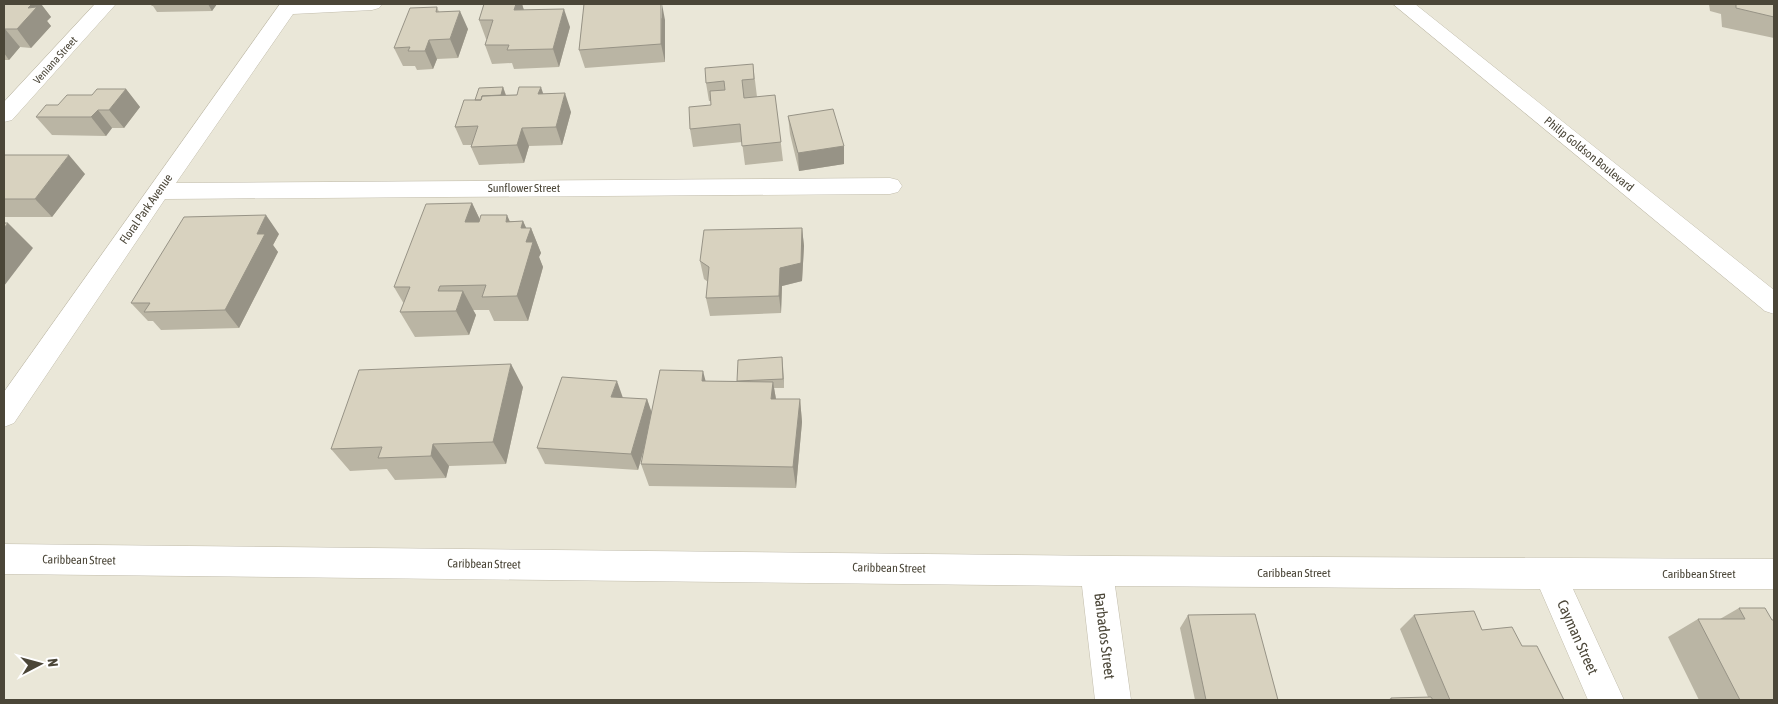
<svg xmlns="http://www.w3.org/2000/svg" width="1778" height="704" font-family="'Asap Condensed',sans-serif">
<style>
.residential{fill:#eae7d8}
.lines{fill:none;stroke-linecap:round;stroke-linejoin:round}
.minor-casing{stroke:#c2bdac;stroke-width:1}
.minor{fill:#fff;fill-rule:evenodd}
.wall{fill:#bab5a4}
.shaded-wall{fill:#979386}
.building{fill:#d8d2bf;stroke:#979386}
.labels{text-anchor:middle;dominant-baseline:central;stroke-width:4;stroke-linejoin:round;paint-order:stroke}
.far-street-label{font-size:11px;fill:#4b4638;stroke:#fff}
.street-label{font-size:12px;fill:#4b4638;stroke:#fff}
.near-street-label{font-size:15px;fill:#4b4638;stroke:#fff}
</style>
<rect width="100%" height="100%" fill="#f6f4ea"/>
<path class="residential" d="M4,4h1770v696h-1770z"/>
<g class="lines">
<g class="minor-casing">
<path id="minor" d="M95,4h21l-104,116 -8,2v-20z
M280,4h102l-3,4 -7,2 -79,4 -117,169 714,-5 8,2 4,6 -4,6 -8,2 -725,5 -151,224 -10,4v-35z
M1393,4h22l359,286v24l-9,-3z
M4,544l1106,12 664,3v30h-201l51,111h-36l-48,-111 -425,-3 16,114h-36l-13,-114 -1078,-12z"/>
</g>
<use href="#minor" class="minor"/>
</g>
<path class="wall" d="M4,4h37l10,13 -4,4 4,5 -20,22 -11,-1 -11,13h-5z
M150,4h67l-5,7 -55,1 -4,-6h-1z
M484,4h38l2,6 46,17 -11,40 -45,2 -2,-6 -20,1 -7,-19 2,-6h-1l-7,-19z
M584,4h49l32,16v42l-80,6 -6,-18z
M1709,4h65v34l-52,-11 -1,-13 -11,-3z
M437,7l2,5 29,17 -10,29 -21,1 -4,10 -16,1 -2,-4h-12l-9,-18z
M753,64l4,33 18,-2 8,66 -38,4 -3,-23 -49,5 -3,-18 21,-24v-4h-2l-3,-18z
M503,87l3,8 37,-1 28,18 -9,33 -33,1 -5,17 -45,2 -8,-18 1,-2h-9l-8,-18 20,-27z
M126,89l14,18 -16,21h-12l-6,8 -54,-1 -16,-18 22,-12 34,-10z
M788,116l56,30v18l-45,7 -9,-37z
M4,155l81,19 -33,43h-48z
M472,203l8,17 30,1h13l3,7h5l10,25 -2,4 4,10 -15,54h-34l-5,-11h-16l3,5 -7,20 -54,2 -15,-25 4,-8 -10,-17z
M802,228l2,18 -2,35 -20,5 -1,27 -71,3 -4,-18 2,-16 -4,-3 -4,-18z
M279,234l-6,11 5,7 -39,76 -78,2 -8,-9h-5l-17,-18z
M782,357l2,31h-10l2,11h24l2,23 -6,66 -147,-2 -8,-22 3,-15 -6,21 -93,-6 -8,-16 86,-50 24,1 4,13 55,-31h31z
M523,387l-17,77 -57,2 -3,12 -51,2 -8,-11 -37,2 -19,-22z
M1739,608h26l9,92h-75l-31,-63 30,-18h22z
M1188,615l90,85h-83l-15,-72z
M1414,615l68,15 40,16 42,54h-176l3,-2 37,-1 -28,-68z"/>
<path class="shaded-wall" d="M32,4h9l10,13 -4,4 4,5 -20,22 -14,-19 11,-21z
M208,4h9l-5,7z
M516,4h6l3,10 -11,-4z
M662,4l3,16v42l-4,-18z
M564,9l6,18 -11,40 -6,-18z
M460,11l8,18 -10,29 -8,-19z
M5,29l15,18 -11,13 -5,-7v-22z
M429,40l8,19 -4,10 -8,-18z
M503,87l3,9 -8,8z
M541,87l6,18 -9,-11z
M126,89l14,18 -16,21 -15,-18z
M565,93l6,19 -9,33 -6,-18z
M98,110l14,18 -6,8 -15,-19z
M522,128l7,18 -5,17 -7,-18z
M844,146v18l-45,7 -1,-18z
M69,155l16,19 -33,43 -17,-18z
M472,203l12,25 -19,-6z
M266,215l13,19 -6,11 5,7 -39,76 -14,-18 32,-76z
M507,215l11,25 -12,-18z
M523,221l6,13 2,-6 10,25 -2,4 4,10 -15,54 -11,-25 4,-68z
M8,223l25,25 -29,38v-58z
M802,228l2,18 -2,35 -20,5 -1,27 -2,-17 1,-28z
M463,291l13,24 -7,20 -13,-24z
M782,357l1,9 1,22 -1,-9z
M511,364l12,23 -17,77 -13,-22z
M703,371l6,23 -7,-13z
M617,381l6,17 -12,-1z
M773,382l4,23 -6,-6z
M647,399l6,17 -15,54 -7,-16z
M800,399l2,23 -6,66 -3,-21z
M433,444l16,22 -3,12 -15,-22z"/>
<path class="building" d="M4,4h28l-4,4 9,-1 -20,22h-12l-1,2z
M484,4h32l-2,6 50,-1 -11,40 -46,1 2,-5h-24l8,-25h-14z
M584,4h77v40l-82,6z
M1736,4h38v13l-38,-9z
M437,7l-1,5 24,-1 -10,28 -21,1 -4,11h-17l2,-4 -16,1 16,-40z
M753,64l1,15 -12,1 2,18 31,-3 6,47 -39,4 -2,-22 -50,5 -1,-22 22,-2 -1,-14 15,-1 -1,-9 -18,2 -1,-15z
M503,87l-2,8 -19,1 -1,4h-6l4,-12z
M519,87h22l-3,7 27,-1 -9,34 -34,1 -5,17 -46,2 7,-21 -23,1 9,-27h17l1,-4 35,-1z
M97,89h29l-17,21h-11l-7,7h-55l10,-12h12l9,-10h25z
M833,109l11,37 -46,7 -10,-37z
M4,155h65l-34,44h-31z
M472,203l-7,19h14l2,-7h26l-1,7 17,-1 -2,7h10l-5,14h7l-16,54 -35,1 4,-12 -46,1 -2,5h25l-7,20 -56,1 10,-25h-16l32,-83z
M266,215l-9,19h8l-40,76 -81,2 6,-9h-19l53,-86z
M4,223h4l-4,5z
M802,228l-1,35 -21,5 -1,28 -73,2 3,-31 -9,-6 4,-31z
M782,357l1,22 -46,2 1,-21z
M511,364l-18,78 -60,2 -2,12 -53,2 4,-11 -51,2 28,-79z
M660,370l43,1 -1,10 71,1 -2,17h29l-7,68 -152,-3z
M562,377l55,4 -6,16 36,2 -16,55 -94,-6z
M1739,608h26l7,12h2v80h-34l-42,-81h47z
M1474,611l8,19 30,-3 10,19h15l27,54h-114l-36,-85z
M1255,614l23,86h-72l-18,-85z
M1431,697l2,3h-42v-2z"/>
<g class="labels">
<g class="far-street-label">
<text transform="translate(55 60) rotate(-48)">Veniana Street</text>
</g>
<g class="street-label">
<text transform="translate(1589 154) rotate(39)">Philip Goldson Boulevard</text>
<text x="524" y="188">Sunflower Street</text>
<text transform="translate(146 209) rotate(-55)">Floral Park Avenue</text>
<text transform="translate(79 560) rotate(1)">Caribbean Street</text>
<text transform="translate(484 564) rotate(1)">Caribbean Street</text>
<text transform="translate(889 568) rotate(1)">Caribbean Street</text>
<text x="1294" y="573">Caribbean Street</text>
<text x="1699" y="574">Caribbean Street</text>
</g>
<g class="near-street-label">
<text transform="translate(1105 636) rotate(83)">Barbados Street</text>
<text transform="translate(1578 637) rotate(66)">Cayman Street</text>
</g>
</g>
<rect width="1778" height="704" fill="none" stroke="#4b4638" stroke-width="10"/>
<g transform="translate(40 664) rotate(84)" stroke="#ffffff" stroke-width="4" paint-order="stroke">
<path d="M0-4L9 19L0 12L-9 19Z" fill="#4b4638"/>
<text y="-8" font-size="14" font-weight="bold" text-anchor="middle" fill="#4b4638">N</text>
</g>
</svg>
